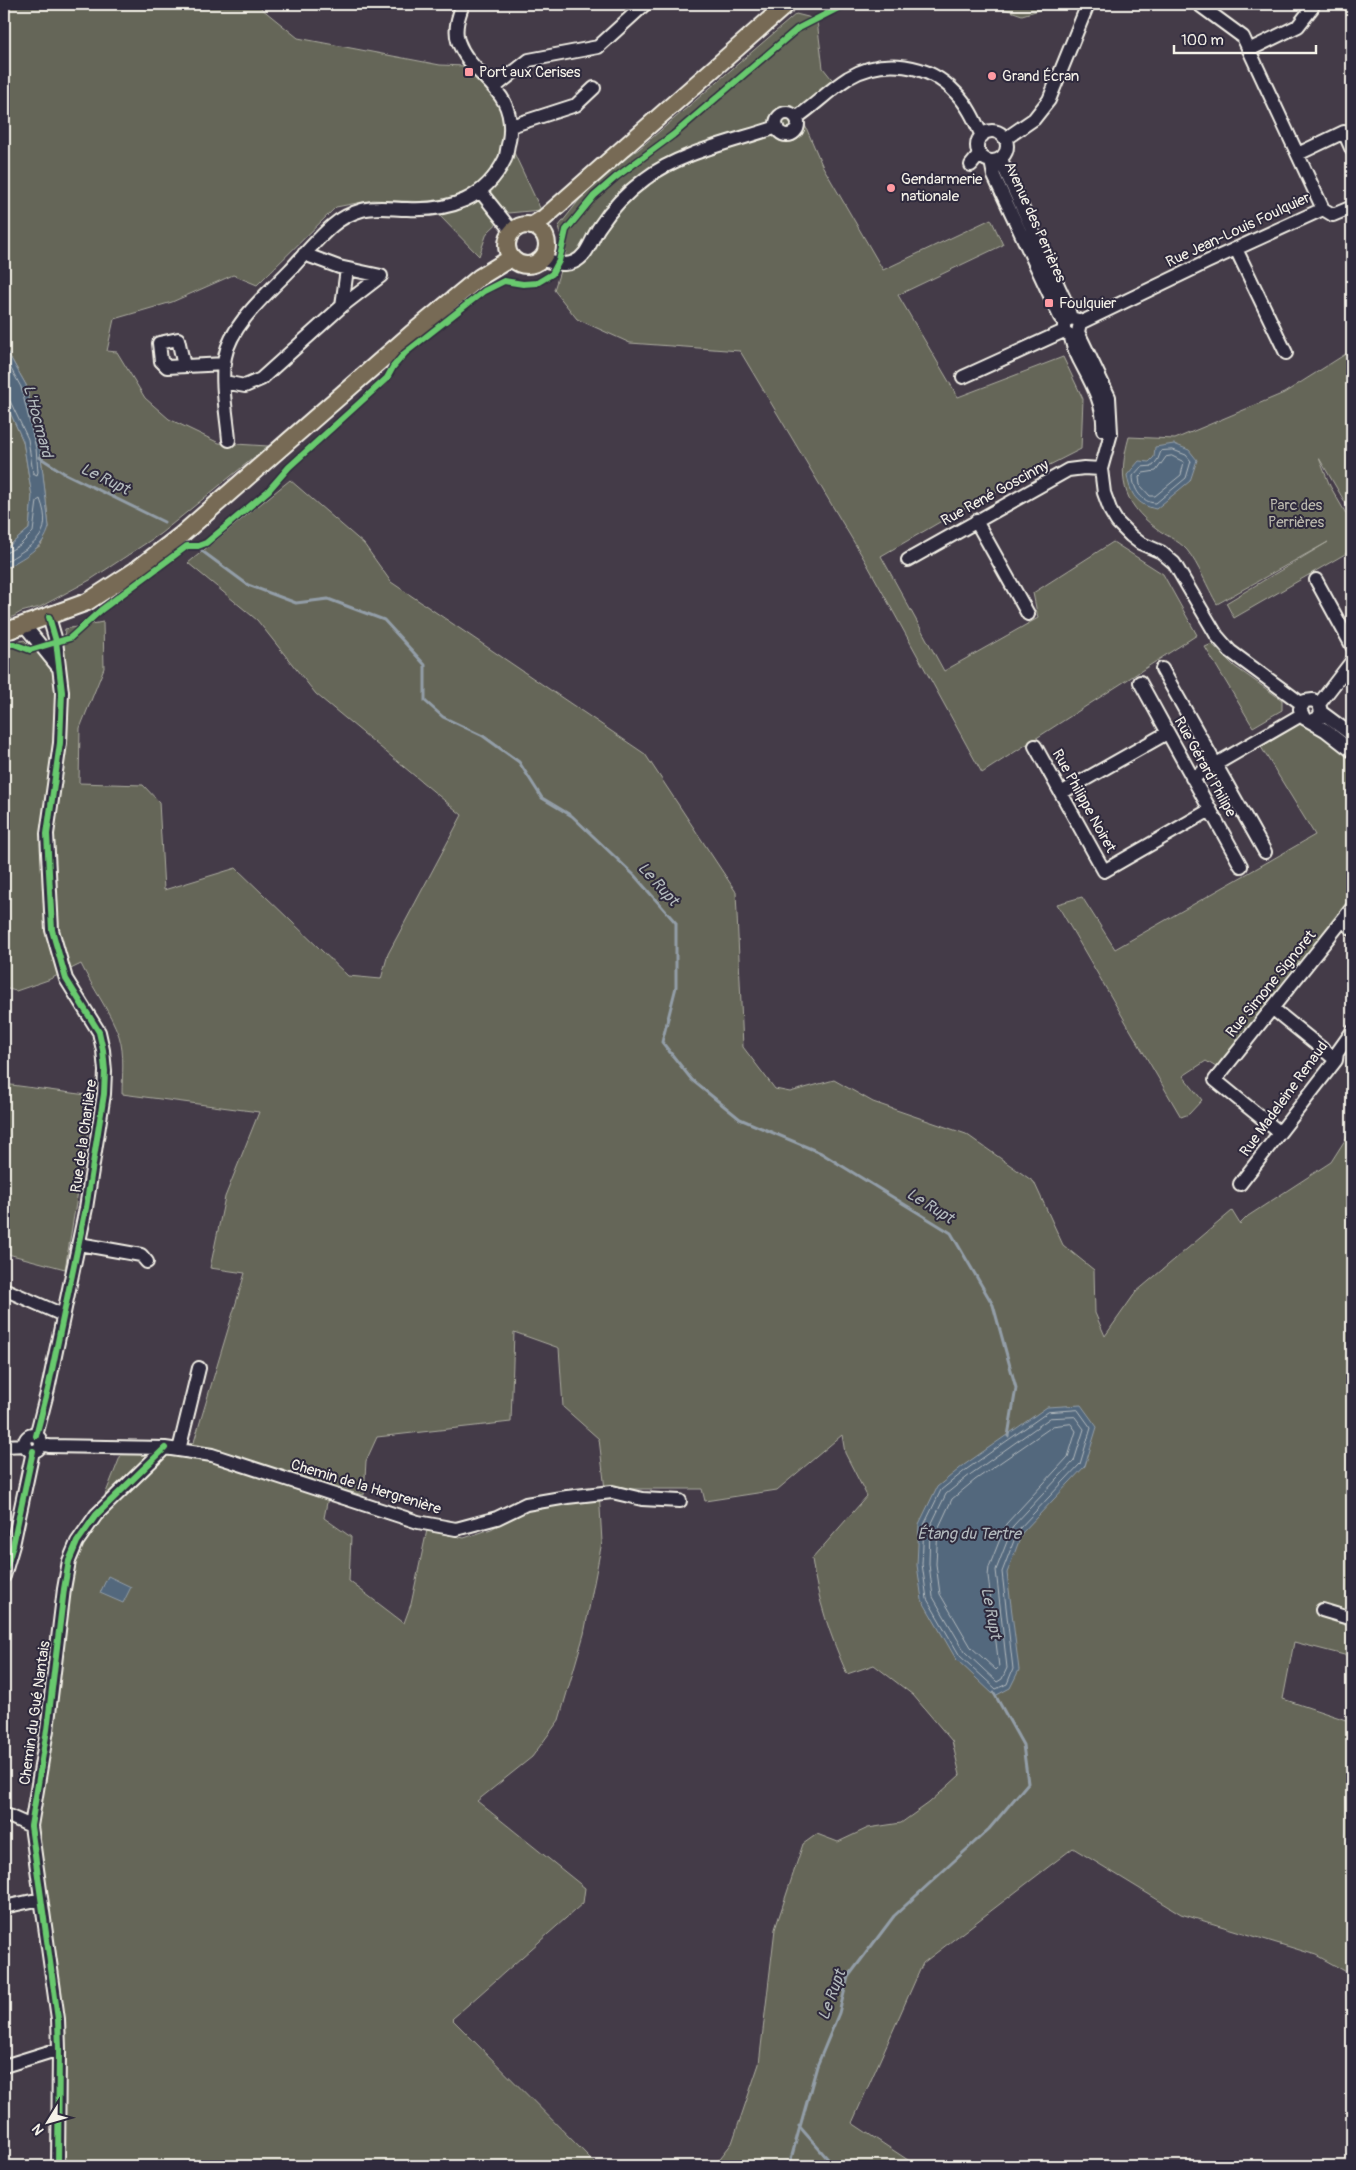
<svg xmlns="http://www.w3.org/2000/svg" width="1356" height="2170" font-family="Pangolin,sans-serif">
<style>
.green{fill:#656658;stroke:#acaca0}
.water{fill:#52677d;stroke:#939ea8}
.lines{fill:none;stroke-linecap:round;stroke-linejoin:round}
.shore{stroke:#b3babd;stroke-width:1}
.stream{stroke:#939ea8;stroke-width:3}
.minor-casing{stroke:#f4f1e8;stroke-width:16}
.major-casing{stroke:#f4f1e8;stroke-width:20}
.minor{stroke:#2f2a3d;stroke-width:12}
.major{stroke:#776a54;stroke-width:16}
.cycleway-casing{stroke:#2f2a3d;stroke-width:9}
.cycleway{stroke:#67ca6e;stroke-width:6}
.poi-dot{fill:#ff9aa2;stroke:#2f2a3d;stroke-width:2}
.labels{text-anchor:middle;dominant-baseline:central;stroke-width:4;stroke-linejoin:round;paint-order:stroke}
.poi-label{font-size:15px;fill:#f4f1e8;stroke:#2f2a3d;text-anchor:start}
.street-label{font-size:15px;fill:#f4f1e8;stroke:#2f2a3d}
.park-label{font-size:15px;fill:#bbb9ae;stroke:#2f2a3d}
.water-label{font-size:16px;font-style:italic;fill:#b3babd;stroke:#2f2a3d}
</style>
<rect width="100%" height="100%" fill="#443b48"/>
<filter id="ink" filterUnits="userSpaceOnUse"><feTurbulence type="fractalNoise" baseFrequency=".02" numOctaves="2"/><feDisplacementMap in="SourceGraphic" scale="10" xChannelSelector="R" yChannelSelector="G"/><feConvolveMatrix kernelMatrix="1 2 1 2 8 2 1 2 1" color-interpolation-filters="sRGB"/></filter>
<g filter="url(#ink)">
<path class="green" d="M4,4h252l42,34 142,27 25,1 33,34 7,28 10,27 26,55 -33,3 -21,20 -8,23 -42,-43 -6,-11 -58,-2 -37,7 -79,78 -24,-10 -61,27 -58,17 -7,32 10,1 28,46 24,21 50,24 49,3 -108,88 -70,46 -50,27 -19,5 -17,10v-52l37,-25 8,-18 -9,-79 -14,-63 -22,-39z
M990,4h62l-3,3 -27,8z
M796,14l12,3 9,4 6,47 12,15 -36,28 23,54 61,105 108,-51 12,26 -105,50 60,102 105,-40 20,42 -2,50 -122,62 -78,45 63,115 94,-53 -5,-25 80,-51 50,32 34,61 -215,138 -115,-209 -127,-213 -110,-8 -53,-24 -23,-29 12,-38 -7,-26 28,-36 19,-19 33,-22z
M1352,350v164l-33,-56 11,28 22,38v26l-118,68 -8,-15 102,-61 -111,62c-10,-17 -18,-39 -30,-54 -9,-10 -21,-14 -31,-22 -35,-26 -38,-52 -27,-91l46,2 109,-46z
M4,399l19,42 9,55 -3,33 -25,21z
M290,480l74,64 27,38 254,172 91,138 7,155 32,42 15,3 44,-12 39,22 93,32 68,48 29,63 31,25 1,43 10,23 31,-44 96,-81 8,13 8,-8 83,-54 21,-33v528l-58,-15 -11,57 69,23v253l-36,-20 -135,-41 -108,-66 -150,115 -71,160 65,43h-203l18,-23 27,-79 16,-135 28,-85 14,-10 21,8 30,-14 33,-5 28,-20 31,-28 -8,-34 -39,-46 -39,-30 -27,9c-16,-36 -30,-76 -35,-115l55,-63 -22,-43 -3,-18 -65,55 -72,11 -3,-12h-97l-6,-50 -36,-32 -4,-59 -45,-16 -3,90 -134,15 -11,24 -2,34 -34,-8 -6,31 27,19 -2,44 55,42 7,-19 16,-74 37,8 27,-9 30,-16 78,-23 3,52 -18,92 -25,86 -27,37 -55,44 108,87 -2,15 -131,116 146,147h-534l2,-110 -29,-229 6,-47 10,-49 16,-146 10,-35 15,-27 28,-71 47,1 25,-11 51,-169 -35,-5 15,-71 34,-85 -137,-18c0,-18 3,-40 -3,-58 -9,-25 -26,-47 -38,-72l-33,16 -32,11 -12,-3v-342l20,-6 18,18 20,-3 3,-26 38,-7 1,46 -24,60 -1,55 64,2 16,17 5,88 72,-22 112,108 33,3 7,-25 74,-139 -146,-121 -59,-74 -69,-57z
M1212,644l22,22 48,34v10l-29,17 -48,-80z
M1298,724l17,3 37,29v143l-136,168 -10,-6 -23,15 19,24 -13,14 -8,3 -124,-213 25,-7 33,52 200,-114 -54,-88z
M4,1084l90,12 -29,173 -61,-16z"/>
<path class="water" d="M4,346l22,39 14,63 9,79c-5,22 -27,31 -45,42v-19l25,-21 3,-33 -9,-55 -19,-42z
M1174,444l15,6 8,10 -7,21 -34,28c-19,-4 -26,-15 -29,-34l12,-14 10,1 5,-5 1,-10z
M1081,1405l16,22 -12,39 -63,67 -15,40 12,97 -9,18 -15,8 -39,-37 -34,-59 -5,-35 2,-41 18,-37 27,-22 83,-58z
M108,1576l23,11 -8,16 -23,-10z"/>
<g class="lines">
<path class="shore" d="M4,356l17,31 15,61 2,24 -1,3 -4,-2 -5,-34 -18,-38 -6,-3
M1173,450l13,5 5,6 -5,17 -30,25c-14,0 -23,-14 -23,-27l8,-9 12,-1 5,-7 3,-8z
M1172,456l12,6 -3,13 -26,21h-5l-10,-11 -1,-8 4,-4 13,-2 10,-14z
M4,554l16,-9 13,-13 4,-31 3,-2c15,39 -9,46 -36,64
M1078,1410l13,18 -11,36 -62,66 -16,42 11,97 -6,15 -11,5 -36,-33 -33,-57 -5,-35 2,-39 17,-35 26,-21 81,-57z
M1075,1417l9,12 -10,32 -61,65 -17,44 11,98 -5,11 -5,3 -32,-30 -32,-55 -4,-33 1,-37 16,-33 25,-20 79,-56z
M1071,1424l5,7 -8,26 -62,67 -17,43 -1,9 11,91 -3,3 -25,-23 -31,-53 -4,-30 2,-35 14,-30 23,-19 78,-54z"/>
<path class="stream" d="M39,457l25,16 100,49
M202,551l46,34 48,18 32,-4 56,21 41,45v36l18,16 40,19 36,26 23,36 30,18 62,59 42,48v64l-14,55 30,38 48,39 81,34 130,80 42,72 23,83 -8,48
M799,2126l35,40
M789,2166l28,-100 22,-53 9,-36 46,-61 95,-87 39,-46 -5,-38 -29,-52"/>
<g class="minor-casing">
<path id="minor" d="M1351,4l1,2
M1249,50l49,-24 14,-18
M495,87l34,-27 69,-13 47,-43
M776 124a11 11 0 1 1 22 0a11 11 0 1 1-22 0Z
M796,118c18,-12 33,-28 52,-40 35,-21 80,-15 108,15 12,12 19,28 26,43
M511,126l65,-21 18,-17
M977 146a15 15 0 1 1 30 0a15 15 0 1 1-30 0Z
M1005,139l29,-20 15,-19 39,-96
M1298,154l46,-22 8,18
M1001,158l4,12 62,135 4,13
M991,161l3,15 66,141 4,5v9l7,5c0,8 5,17 9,25 11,21 25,45 23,69
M971,165l9,-11
M480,191l32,40
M1323,209l10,6 19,-8
M1236,249l50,104
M540,260c11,1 23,7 34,2 15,-7 17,-24 26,-36 11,-17 29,-35 45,-47 33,-26 91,-38 132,-52
M342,306l5,-37
M1064,322l7,-4 7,2 2,3 -2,9 31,65 2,36 -10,36 3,24 7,19 6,10 14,14 9,7 21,9 13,11 43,73 13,15 72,53
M1080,323l127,-61 116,-53 -80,-172 -45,-33
M184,366l-6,-27 -19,4 2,18 6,6 58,-3
M963,377l101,-46
M224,382l21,4 16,-7 81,-73 39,-30 -42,-9 -35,-13
M229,440c-2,-24 -9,-60 -4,-83 6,-33 43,-64 65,-87 14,-15 27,-31 42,-44 8,-7 19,-13 30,-16 14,-4 31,-1 45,-1 43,2 78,-9 98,-50 2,-5 2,-12 4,-18 9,-54 -37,-61 -51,-100 -4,-13 1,-26 5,-37
M976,521l52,93
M908,560l160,-90 16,-2 17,1
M1316,580l36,66
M25,626l33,41
M1162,669l103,183
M1140,682l101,184
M1319,704l33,-43
M1321,712l31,23
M1311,721l7,-3 3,-6 -2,-8 -6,-4 -8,1 -5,8 4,9 21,12 27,21
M1035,746l69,125 106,-61
M1192,778l109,-63
M1061,793l106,-60
M1343,920l9,9
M1272,1008l64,52
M1279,1132l-64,-52 137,-172
M1240,1184l96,-124 1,-7 15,-21
M79,1244l62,11 6,7
M4,1289l59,26
M25 1443a8 8 0 1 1 16 0a8 8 0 1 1-16 0Z
M36,1436l12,-47 38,-181 18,-114 1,-23 -2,-21 -4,-18 -33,-53 -14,-49 -5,-96 13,-91 2,-51 -6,-51 -7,-24
M41,1444l8,2 116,2 47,7 206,67 38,7 41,-11 29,-14 41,-7 45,-5 30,7 38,2
M4,1446l22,-1
M179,1450l20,-82
M4,1576l9,-31 20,-94
M1322,1610l30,9
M4,1814l27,12
M4,1907l37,-8
M4,2066l55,-17
M58,2166l1,-117 -1,-30 -27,-193 16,-96 17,-141 5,-28 8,-19 19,-27 69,-67"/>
</g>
<g class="major-casing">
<path id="major" d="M507 245a20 20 0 1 1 40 0a20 20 0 1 1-40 0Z
M531,226l13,-8 243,-214
M4,632l83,-30 49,-32 44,-34 231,-202 69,-57 31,-19"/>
</g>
<use href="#minor" class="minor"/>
<use href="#major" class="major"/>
<g class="cycleway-casing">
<path id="cycleway" d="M4,644h10l16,6 40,-12 31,-28 86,-64h11l8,-3 62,-52 21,-24 98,-89 6,-11 12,-14 79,-62 20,-10 19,3 14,-1 15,-9 7,-13 7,-31 28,-34 22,-19 57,-42 124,-106 49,-25
M36,1436l12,-47 38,-181 18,-114 1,-23 -2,-21 -4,-18 -33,-53 -14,-49 -5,-96 13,-91 2,-51 -6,-51 -7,-24
M4,1576l9,-31 20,-94
M58,2166l1,-117 -1,-30 -27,-193 16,-96 17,-141 5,-28 8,-19 19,-27 69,-67"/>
</g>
<use href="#cycleway" class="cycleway"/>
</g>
</g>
<g class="poi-dot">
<rect x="464" y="67" width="10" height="10" rx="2.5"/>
<circle cx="992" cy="76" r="5"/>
<circle cx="891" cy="188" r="5"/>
<rect x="1044" y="298" width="10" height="10" rx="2.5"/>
</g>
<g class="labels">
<g class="poi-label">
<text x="479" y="72">Port aux Cerises</text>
<text x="1002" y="76">Grand Écran</text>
<text x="901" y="179">Gendarmerie<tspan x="901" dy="17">nationale</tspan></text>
<text x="1059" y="303">Foulquier</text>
</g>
<g class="street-label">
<text transform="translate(1035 222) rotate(66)">Avenue des Perrières</text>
<text transform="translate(1238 230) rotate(-25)">Rue Jean-Louis Foulquier</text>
<text transform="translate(995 493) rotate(-29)">Rue René Goscinny</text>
<text transform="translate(1205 767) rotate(61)">Rue Gérard Philipe</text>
<text transform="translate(1084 801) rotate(61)">Rue Philippe Noiret</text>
<text transform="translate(1271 984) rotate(-51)">Rue Simone Signoret</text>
<text transform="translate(1284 1099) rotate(-54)">Rue Madeleine Renaud</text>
<text transform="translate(84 1136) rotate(-82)">Rue de la Charlière</text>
<text transform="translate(366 1487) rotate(17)">Chemin de la Hergrenière</text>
<text transform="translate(35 1713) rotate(-82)">Chemin du Gué Nantais</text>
</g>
<g class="park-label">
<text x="1296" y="505">Parc des<tspan x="1296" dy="17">Perrières</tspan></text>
</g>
<g class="water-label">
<text transform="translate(38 421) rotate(75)">L'Hocmard</text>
<text transform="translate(105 479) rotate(26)">Le Rupt</text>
<text transform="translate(658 884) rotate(48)">Le Rupt</text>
<text transform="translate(930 1206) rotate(32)">Le Rupt</text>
<text x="969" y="1534">Étang du Tertre</text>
<text transform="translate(991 1613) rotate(79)">Le Rupt</text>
<text transform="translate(832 1995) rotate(-70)">Le Rupt</text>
</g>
</g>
<rect width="1356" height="2170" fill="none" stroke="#2f2a3d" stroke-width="20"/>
<rect x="10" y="10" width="1336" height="2150" fill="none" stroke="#f4f1e8" stroke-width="2" filter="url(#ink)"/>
<g transform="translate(48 2122) rotate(233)" stroke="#2f2a3d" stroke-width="4" paint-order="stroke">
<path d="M0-4L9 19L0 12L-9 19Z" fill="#f4f1e8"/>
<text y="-8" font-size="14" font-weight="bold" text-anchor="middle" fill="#f4f1e8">N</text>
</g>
<path d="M1174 45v8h142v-8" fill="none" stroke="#f4f1e8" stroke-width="2.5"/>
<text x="1181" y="45" font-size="15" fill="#f4f1e8" stroke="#2f2a3d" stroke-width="4" paint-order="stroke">100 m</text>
</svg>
